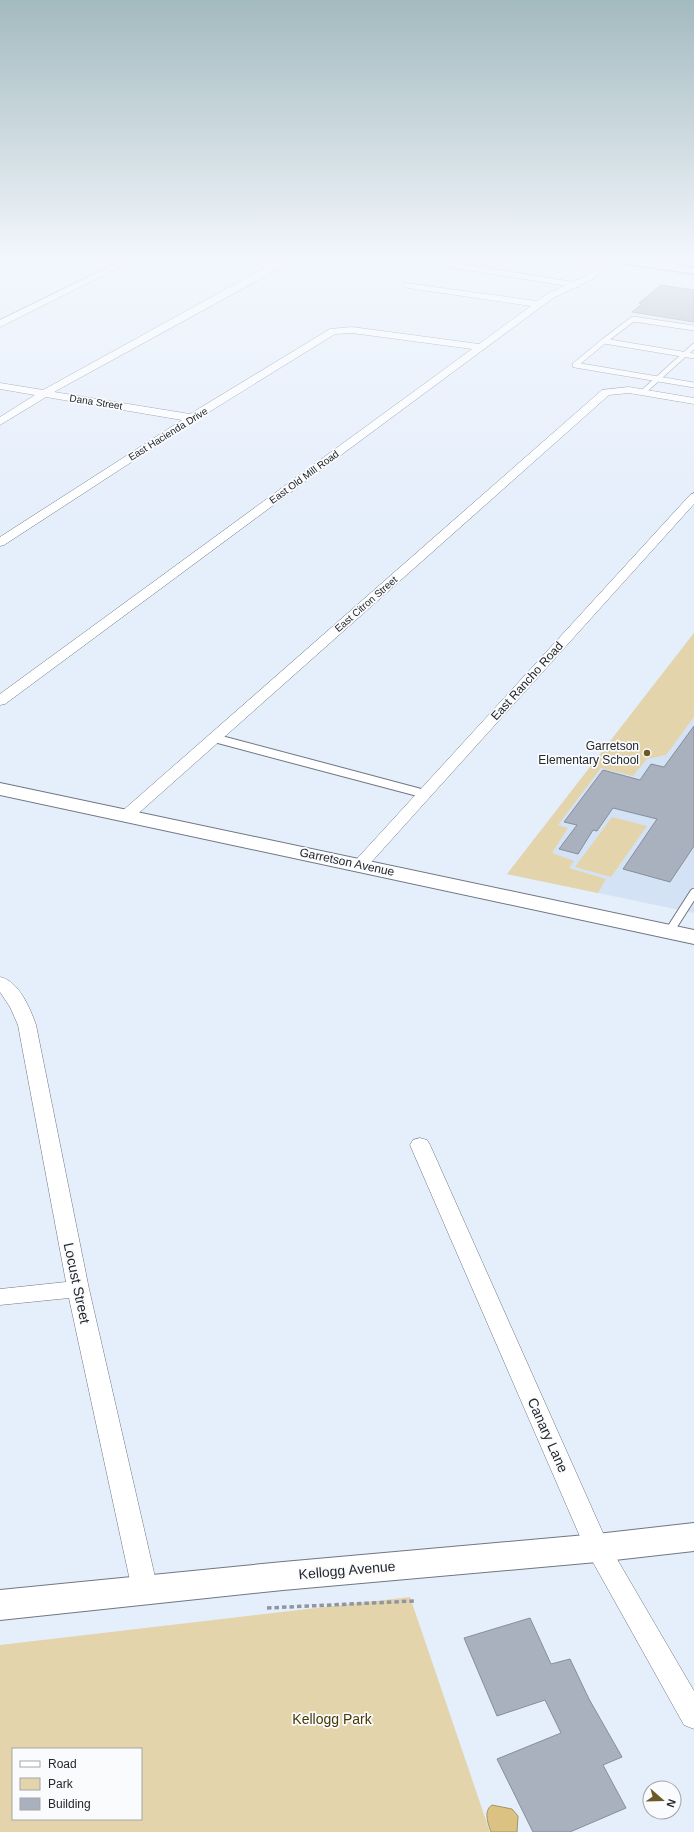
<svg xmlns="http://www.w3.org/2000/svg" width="694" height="1832" font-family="Arial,sans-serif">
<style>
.built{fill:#d4e2f5}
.green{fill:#e4d4ab;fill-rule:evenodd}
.water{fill:#dbc282;stroke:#a49468}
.building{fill:#a8b1bd;stroke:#868e9a}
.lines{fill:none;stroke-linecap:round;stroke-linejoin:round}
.service-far1-casing{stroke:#6f7782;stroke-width:6}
.service-casing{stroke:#6f7782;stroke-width:10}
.minor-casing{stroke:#6f7782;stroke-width:1}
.tertiary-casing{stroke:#6f7782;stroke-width:2}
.secondary-casing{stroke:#6f7782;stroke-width:2}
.path{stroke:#9096a0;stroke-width:3.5;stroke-dasharray:4.5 3;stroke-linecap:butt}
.service-far1{stroke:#fff;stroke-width:5}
.service{stroke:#fff;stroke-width:8}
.minor{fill:#fff;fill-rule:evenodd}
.tertiary{fill:#fff;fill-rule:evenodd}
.secondary{fill:#fff;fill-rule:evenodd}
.poi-dot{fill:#6b5927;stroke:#f9fbfd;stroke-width:1.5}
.labels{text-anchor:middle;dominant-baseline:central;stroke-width:3.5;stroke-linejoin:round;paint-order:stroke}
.far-street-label{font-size:10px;fill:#24272c;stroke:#f9fbfd}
.street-label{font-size:12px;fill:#24272c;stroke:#f9fbfd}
.poi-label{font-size:12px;fill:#24272c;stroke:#f9fbfd;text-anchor:end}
.near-street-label{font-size:14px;fill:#24272c;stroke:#f9fbfd}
.near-park-label{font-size:14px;fill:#483701;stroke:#f9fbfd}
</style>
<rect width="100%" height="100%" fill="#e5eefb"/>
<path class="built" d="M694,633v280l-187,-39z"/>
<path class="green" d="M694,633v84l-28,38 -19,4 -14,17 -32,-8 -43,57 10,3 -16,25 22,8 -5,7 37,11 -8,14 -91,-19z
M612,817l35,9 -36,51 -36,-10z
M410,1597l80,235h-490v-187zM13,1749h128v70h-128z"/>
<path class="water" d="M492,1805l20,4 6,7 -1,16h-26c-3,-9 -8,-21 1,-27z"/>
<path class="building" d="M661,285l33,5v32l-62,-10 10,-8 -3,-1z
M694,726v120l-24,36 -47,-13 34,-50 -44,-11 -16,23 -4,-1 -15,24 -19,-5 18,-24 -13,-3 39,-52 37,10 11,-16 13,3z
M530,1618l21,46 19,-5 19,40 33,58 -19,8 23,43 -56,24h-37l-36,-73 64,-26 -16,-33 -48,16 -33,-78z"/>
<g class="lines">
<g class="service-far1-casing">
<path id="service-far1" d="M419,260l158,25
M604,341l29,-22 61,9
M694,356l-90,-15 -29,24 119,20
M643,392l51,-46"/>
</g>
<g class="service-casing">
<path id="service" d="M214,738l211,56
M669,932l25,-39"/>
</g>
<g class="minor-casing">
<path id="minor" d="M123,260h11l-134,67v-7z
M241,260l35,2 6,-2h13l-241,132 136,22 140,-85 22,-2 127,17 52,-38 -123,-18 -5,-3 2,-2 132,18 10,-7 40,-19 19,-15h10l-23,19 -40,19 -548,406 -5,1v-11l472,-345 -120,-16 -17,1 -139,86 -192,125 -4,1v-9l182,-117 -136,-23 -46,28v-8l35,-22 -35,-6v-6l43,7 225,-124 -23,-3z
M669,260h9l-8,9h-6l-1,-2z
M629,387l65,11v6l-65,-11 -20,2 -477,424h-12l-2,-3 2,-3 482,-423z
M694,493v11l-328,364 -6,2 -6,-2 -2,-3 2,-3 336,-367z
M0,977c19,4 30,31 36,48l53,264 69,301 -4,8 -9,3 -9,-3 -4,-8 -63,-292 -69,7v-16l66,-7 -48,-257 -8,-18 -10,-15z
M420,1138l7,2 3,5 177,397 87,149v38l-10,-4 -99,-177 -175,-403 3,-5z"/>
</g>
<g class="tertiary-casing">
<path id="tertiary" d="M0,783l694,147v14l-694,-149z
M694,1523v28l-97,11 -314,28 -283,30v-30l283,-28 314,-28z"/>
</g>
<g class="secondary-casing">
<path id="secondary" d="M615,260h30l49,8v6l-73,-11z"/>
</g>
<path class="path" d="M267,1608l147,-7"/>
<use href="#service-far1" class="service-far1"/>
<use href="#service" class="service"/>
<use href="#minor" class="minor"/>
<use href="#tertiary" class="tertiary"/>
<use href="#secondary" class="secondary"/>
</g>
<linearGradient id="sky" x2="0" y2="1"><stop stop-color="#a3babf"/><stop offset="0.5" stop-color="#f3f7fd"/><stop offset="1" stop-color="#f3f7fd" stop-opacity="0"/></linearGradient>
<rect width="694" height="517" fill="url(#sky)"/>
<circle class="poi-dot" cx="647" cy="753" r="4"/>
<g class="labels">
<g class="far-street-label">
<text transform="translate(96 402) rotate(9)">Dana Street</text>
<text transform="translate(168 434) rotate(-32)">East Hacienda Drive</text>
<text transform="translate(304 477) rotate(-36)">East Old Mill Road</text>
<text transform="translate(366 604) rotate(-41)">East Citron Street</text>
</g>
<g class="street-label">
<text transform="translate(527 681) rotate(-48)">East Rancho Road</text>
<text transform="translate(347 862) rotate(12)">Garretson Avenue</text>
</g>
<g class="poi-label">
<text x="639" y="746">Garretson<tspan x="639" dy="14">Elementary School</tspan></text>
</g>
<g class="near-street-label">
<text transform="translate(77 1283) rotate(78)">Locust Street</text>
<text transform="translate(548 1435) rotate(66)">Canary Lane</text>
<text transform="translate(347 1570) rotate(-5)">Kellogg Avenue</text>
</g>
<g class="near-park-label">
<text x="332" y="1719">Kellogg Park</text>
</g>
</g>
<rect x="12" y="1748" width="130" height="72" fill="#f9fbfd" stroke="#a4a6a9"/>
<rect x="20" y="1761" width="20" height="6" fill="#ffffff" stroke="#a4a6a9"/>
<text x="48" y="1768" font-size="12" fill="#24272c">Road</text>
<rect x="20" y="1778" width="20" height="12" fill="#e4d4ab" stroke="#a4a6a9"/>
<text x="48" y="1788" font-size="12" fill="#24272c">Park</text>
<rect x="20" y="1798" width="20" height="12" fill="#a8b1bd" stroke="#a4a6a9"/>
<text x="48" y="1808" font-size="12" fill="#24272c">Building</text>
<g transform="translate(662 1800) rotate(110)"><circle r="19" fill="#f9fbfd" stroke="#a4a6a9"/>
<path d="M0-3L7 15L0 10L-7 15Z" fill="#6b5927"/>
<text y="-6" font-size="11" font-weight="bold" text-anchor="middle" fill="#24272c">N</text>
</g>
</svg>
